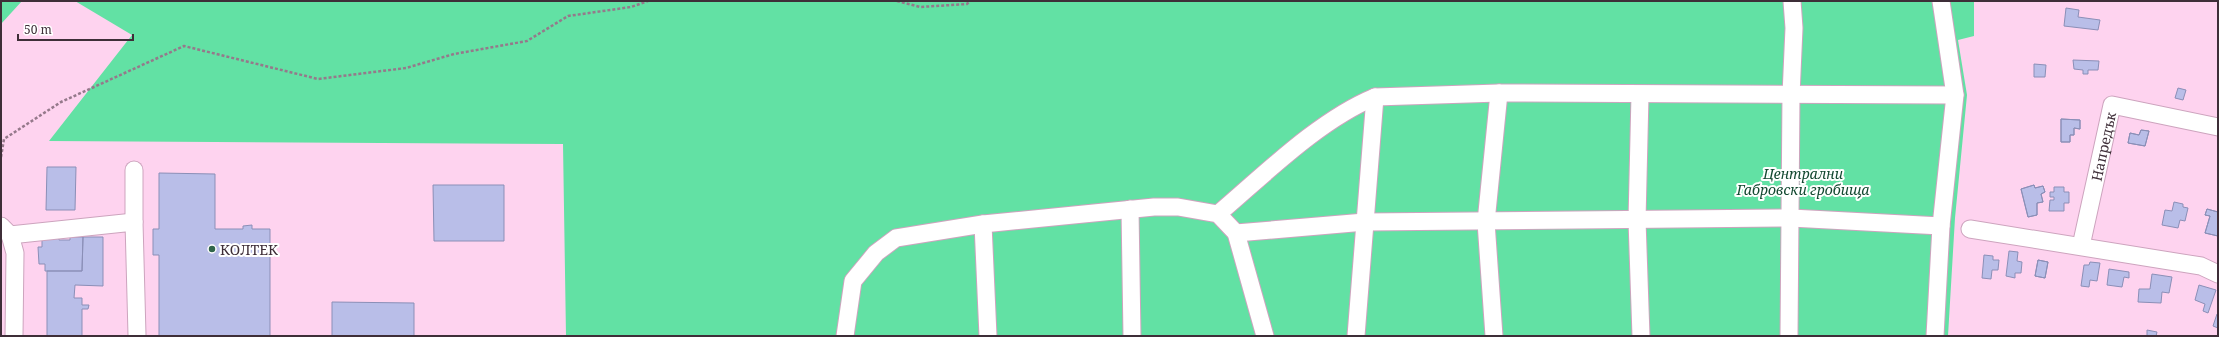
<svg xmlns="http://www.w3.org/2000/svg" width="2219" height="337" font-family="'Noto Serif',serif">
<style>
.green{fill:#62e1a4}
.building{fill:#b9bee8;stroke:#8b8fb7}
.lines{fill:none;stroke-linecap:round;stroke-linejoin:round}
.minor-casing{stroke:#cda4be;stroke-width:19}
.path{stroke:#95798b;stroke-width:2.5;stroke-dasharray:3 2;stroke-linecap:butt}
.minor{stroke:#fff;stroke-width:17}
.poi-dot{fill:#31664b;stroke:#fff;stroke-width:1.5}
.labels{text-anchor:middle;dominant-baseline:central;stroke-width:4;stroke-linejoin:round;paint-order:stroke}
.street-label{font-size:14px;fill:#3e2e38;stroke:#fff}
.park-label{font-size:14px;font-style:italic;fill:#124830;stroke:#fff}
.poi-label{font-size:14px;fill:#3e2e38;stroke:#fff;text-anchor:start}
</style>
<rect width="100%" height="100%" fill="#fed3ef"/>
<path class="green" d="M1,1h21l-21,23z
M75,1h1899v35l-16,4 9,55 -12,123 -7,118h-1382l-3,-192 -514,-3 83,-106z"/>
<path class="building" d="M2066,8l13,2 -1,7 22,3 -2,10 -34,-4z
M2073,60l26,1 -1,9h-10v4h-5v-4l-9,-1z
M2034,64l12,1 -1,12h-11z
M2178,88l8,2 -3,10 -8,-2z
M2061,119l19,1v9l-6,-1v7h-4v7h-9z
M2061,119l19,1v9l-6,-1v7h-4v7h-9z
M2141,130l8,1 -4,15 -17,-3 2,-10 9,2z
M2141,130l8,1 -4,15 -17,-3 2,-10 9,2z
M47,167h29l-1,43h-29z
M159,173l56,1v55h28v-3l9,-1v4h18v107h-111v-81h-6v-26h6z
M433,185h71v56h-70z
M2034,185l1,3 8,-2 2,6 -4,2 2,8 -6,1v12l-9,2 -7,-28z
M2034,185l1,3 8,-2 2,6 -4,2 2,8 -6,1v12l-9,2 -7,-28z
M2054,187h10v5h5v11h-5v8h-15l1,-11h4v-3h-4v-5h4z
M2174,202l9,2v3l5,1 -3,13 -5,-1 -2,8 -16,-3 3,-15 7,1z
M2207,209l11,3v24l-13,-3 5,-17 -5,-1z
M2207,209l11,3v24l-13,-3 5,-17 -5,-1z
M59,236v4h11v-3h13l-1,34h-37v-7h-6l-1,-17h4v-10z
M83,237h20v49l-28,-1 -1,13h8v7h7l-1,4h-6v27h-35v-65h35z
M2009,251l9,1 -1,9 5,1 -1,11h-6v5l-9,-2z
M1984,255l9,1v4h6l-1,10h-6l-1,9 -9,-1z
M2038,260l10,2 -3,16 -10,-2z
M2038,260l10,2 -3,16 -10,-2z
M2090,262l10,1 -3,18 -7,-1 -1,7 -8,-1 3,-21h5z
M2109,269l20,3v6l-5,-1 -2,10 -15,-2z
M2152,274l20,3 -3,16 -7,-1 -1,11 -23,-1 1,-13h11z
M2199,285l17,5 -8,23 -5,-2 2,-7 -10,-4z
M332,302l82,1v33h-82z
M2217,314h1v14l-5,-2z
M2147,330l10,2 -1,4h-9z"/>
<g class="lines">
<g class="minor-casing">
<g id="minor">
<path d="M1640,95l-3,125 4,116"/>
<path d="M1130,209l2,127"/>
<path d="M1218,214c47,-40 101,-94 157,-117l124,-4 456,2"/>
<path d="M134,222v-52"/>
<path d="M1,226l9,9 5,18 -1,83"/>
<path d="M1970,229l231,37 17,8"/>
<path d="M1236,233l129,-11 426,-4 150,8"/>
<path d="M10,235l124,-13 3,113"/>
<path id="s1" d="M2081,246l31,-141 106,22"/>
<path d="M845,336l8,-55 23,-28 20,-15 87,-14"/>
<path d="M988,336l-5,-112 171,-17h24l40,7 18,19 29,103"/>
<path d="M1356,336l19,-239"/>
<path d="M1494,336l-8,-114 13,-129"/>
<path d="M1789,336l2,-241 3,-67 -2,-27"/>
<path d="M1935,336l6,-110 14,-131 -14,-94"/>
</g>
</g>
<path class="path" d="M897,1l23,6 47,-3 3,-3
M1,157l3,-18 57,-37 123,-56 134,33 88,-11 48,-14 73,-13 41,-25 63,-9 17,-6"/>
<use href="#minor" class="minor"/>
</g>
<circle class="poi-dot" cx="212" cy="249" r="4"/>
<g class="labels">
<g class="street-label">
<text stroke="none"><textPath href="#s1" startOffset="102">Напредък</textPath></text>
</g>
<g class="park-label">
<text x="1803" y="173">Централни<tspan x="1803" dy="16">Габровски гробища</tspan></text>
</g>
<g class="poi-label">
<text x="220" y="249">КОЛТЕК</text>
</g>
</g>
<rect width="2219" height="337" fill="none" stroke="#3e2e38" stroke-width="4"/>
<path d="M18 34v6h115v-6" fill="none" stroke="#3e2e38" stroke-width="2"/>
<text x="24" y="34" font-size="12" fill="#3e2e38" stroke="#ffffff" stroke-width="3" paint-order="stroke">50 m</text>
</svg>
